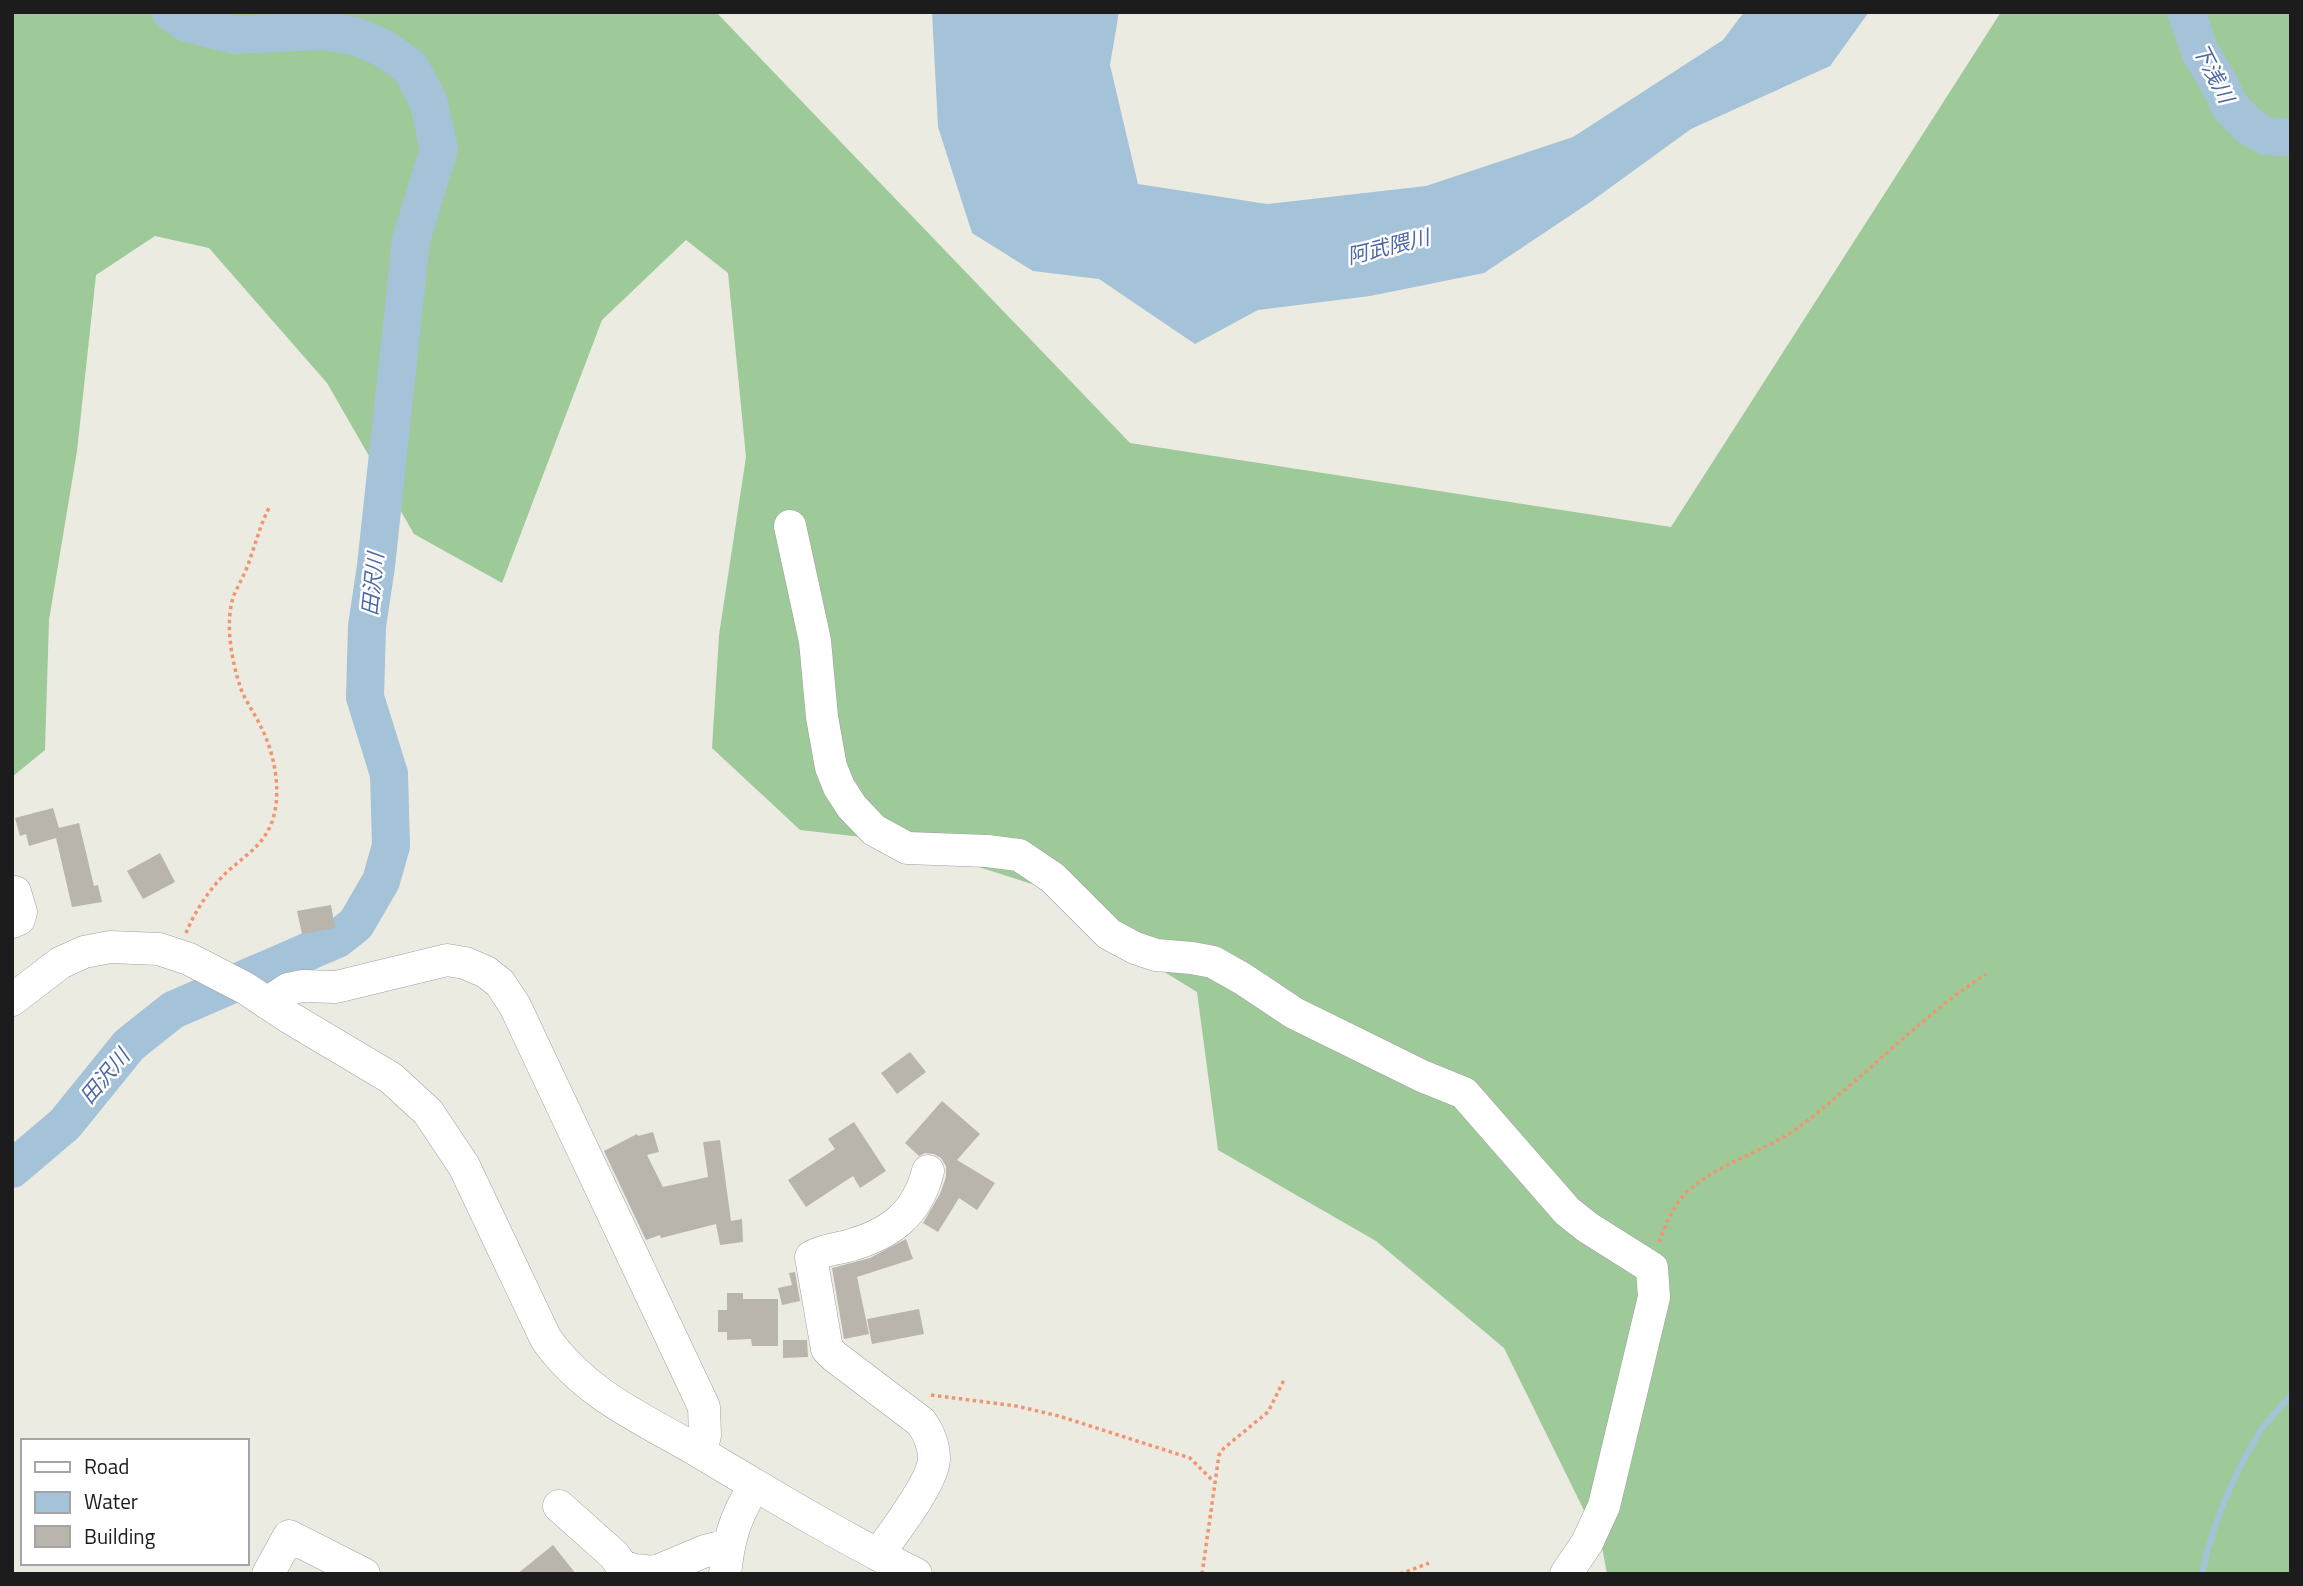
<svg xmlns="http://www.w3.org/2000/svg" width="2303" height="1586" font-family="'Titillium Web','Noto Sans JP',sans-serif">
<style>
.forest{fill:#9ec999}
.water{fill:#a4c2d8}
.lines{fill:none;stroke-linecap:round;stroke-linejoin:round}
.stream{stroke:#a4c2d8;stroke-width:6}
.river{stroke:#a4c2d8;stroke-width:38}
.building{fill:#b9b4ac}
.minor-casing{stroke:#a0a0a0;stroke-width:33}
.path{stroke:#f0956f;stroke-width:3.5;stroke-dasharray:3.5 3.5;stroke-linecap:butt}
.minor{stroke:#fff;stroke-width:32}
.labels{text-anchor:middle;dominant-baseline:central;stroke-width:5;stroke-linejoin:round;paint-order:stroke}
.water-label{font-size:21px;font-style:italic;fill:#4f69a4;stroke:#fff}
</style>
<rect width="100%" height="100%" fill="#ecebe2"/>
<path class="forest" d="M12,12h704l414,431 541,84 330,-515h290v1562h-684l-5,-27 -98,-199 -128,-107 -158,-91 -21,-158 -80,-49 -82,-58 -138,-44 -97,-11 -88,-82 7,-113 27,-178 -18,-184 -42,-33 -84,80 -100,263 -88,-49 -87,-151 -118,-135 -54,-12 -59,39 -19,176 -28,169 -4,130 -33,27z"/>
<path class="water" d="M932,12h187l-9,53 28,119 129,20 159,-18 147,-49 150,-97 21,-28h125l-39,54 -139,63 -102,74 -105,70 -114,23 -112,14 -63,34 -96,-65 -66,-8 -61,-38 -34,-106z"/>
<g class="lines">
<path class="stream" d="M2202,1574c10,-49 31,-98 57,-141 9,-14 22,-26 32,-38"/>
<path class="river" d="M2186,12l14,40 20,33 10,22 19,19 17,10 25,2
M12,1169l53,-45 64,-79 44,-35 164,-71 19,-15 25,-43 10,-35 -2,-72 -24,-77 2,-71 9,-60 35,-326 28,-91 -11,-49 -18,-33 -27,-19 -28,-12 -34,-5 -86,4 -48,-12 -16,-11"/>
</g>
<path class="building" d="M53,808l6,20 20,-5 15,63 4,-1 4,17 -30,5 -16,-69 -27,8 -3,-12 -6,2 -5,-18z
M160,853l15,29 -32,17 -16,-28z
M331,905l4,23 -33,6 -5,-23z
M910,1052l16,20 -29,22 -16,-21z
M942,1101l38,33 -23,26 38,23 -18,27 -18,-12 -21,34 -15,-9 17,-29 6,-17v-11l-5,-8 -7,-4 -9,-1 -6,3 -14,-13z
M854,1122l32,49 -26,17 -7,-12 -47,31 -18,-27 47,-31 -7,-10z
M653,1132l6,20 -12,3 16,32 45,-10 -5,-35 17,-2 11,81 11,-2 1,23 -23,3 -4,-21 -55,14 -1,-3 -14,5 -42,-89 33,-17 1,2z
M906,1239l7,20 -56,18 12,57 -25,5 -12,-71 38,-10z
M795,1272l5,29 -18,4 -4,-17 14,-3 -3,-12z
M727,1293h16v6h35v47h-26l-1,-7 -24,1v-8h-9v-22h9z
M919,1309l5,25 -52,10 -5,-25z
M783,1340h24l1,17 -25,1z
M553,1545l23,29h-59z"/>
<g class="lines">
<g class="minor-casing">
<path id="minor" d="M790,526l25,115 7,76 9,50 8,20 13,20 22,23 33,18 80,3 32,4 34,23 56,56 26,14 21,7 36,3 21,4 30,17 51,34 128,63 42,17 103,118 20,16 65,41 2,29 -50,209 -17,37 -21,31
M12,922l7,-3 2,-7 -6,-20
M12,1000l48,-37 24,-11 26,-5 49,2 30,10 56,29 42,28 104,62 37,34 36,54 82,173c40,57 100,81 157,115 70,42 140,84 213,120
M267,1003l21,-14 15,-3 33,1 111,-27 18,3 21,9 14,11 15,23 189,401 1,28 -4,18
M559,1506l55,49 8,11 12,4 21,2 50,-21 23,-6
M878,1555c15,-22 55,-72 56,-96 0,-14 -5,-26 -13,-37l-87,-66 -7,-7 -16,-92c11,-7 25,-8 37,-11 42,-12 69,-31 80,-75
M268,1574l21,-38 75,38
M725,1574c4,-37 10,-56 29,-88"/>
</g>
<path class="path" d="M186,933c9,-22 24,-45 42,-62 19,-17 39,-28 46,-56 7,-27 0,-63 -13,-88 -6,-13 -15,-25 -20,-38 -9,-26 -17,-67 -7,-94 6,-13 13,-25 17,-39 6,-17 10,-33 19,-50
M1659,1242c7,-18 14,-37 29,-51 32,-29 76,-39 111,-64 49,-37 92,-80 139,-118 15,-13 32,-24 48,-35
M931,1395l85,11 43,10 131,42 25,25
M1202,1574l17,-119 5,-7 44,-36 17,-34
M1400,1574l29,-11"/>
<use href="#minor" class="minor"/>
</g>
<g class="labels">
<g class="water-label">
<text transform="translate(2214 73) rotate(63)">下浅川</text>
<text transform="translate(1388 246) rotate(-14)">阿武隈川</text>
<text transform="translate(372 584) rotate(-84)">田沢川</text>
<text transform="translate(104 1076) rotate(-50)">田沢川</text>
</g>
</g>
<rect width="2303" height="1586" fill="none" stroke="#1c1c1c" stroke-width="28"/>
<rect x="21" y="1439" width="228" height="126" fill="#ffffff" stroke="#a4a4a4" stroke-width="2"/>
<rect x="35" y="1462" width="35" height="10" fill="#ffffff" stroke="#a4a4a4" stroke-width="2"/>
<text x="84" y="1474" font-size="21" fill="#1c1c1c">Road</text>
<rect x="35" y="1492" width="35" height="21" fill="#a4c2d8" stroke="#a4a4a4" stroke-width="2"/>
<text x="84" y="1509" font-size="21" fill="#1c1c1c">Water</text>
<rect x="35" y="1526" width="35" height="21" fill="#b9b4ac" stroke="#a4a4a4" stroke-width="2"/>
<text x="84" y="1544" font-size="21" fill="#1c1c1c">Building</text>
</svg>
